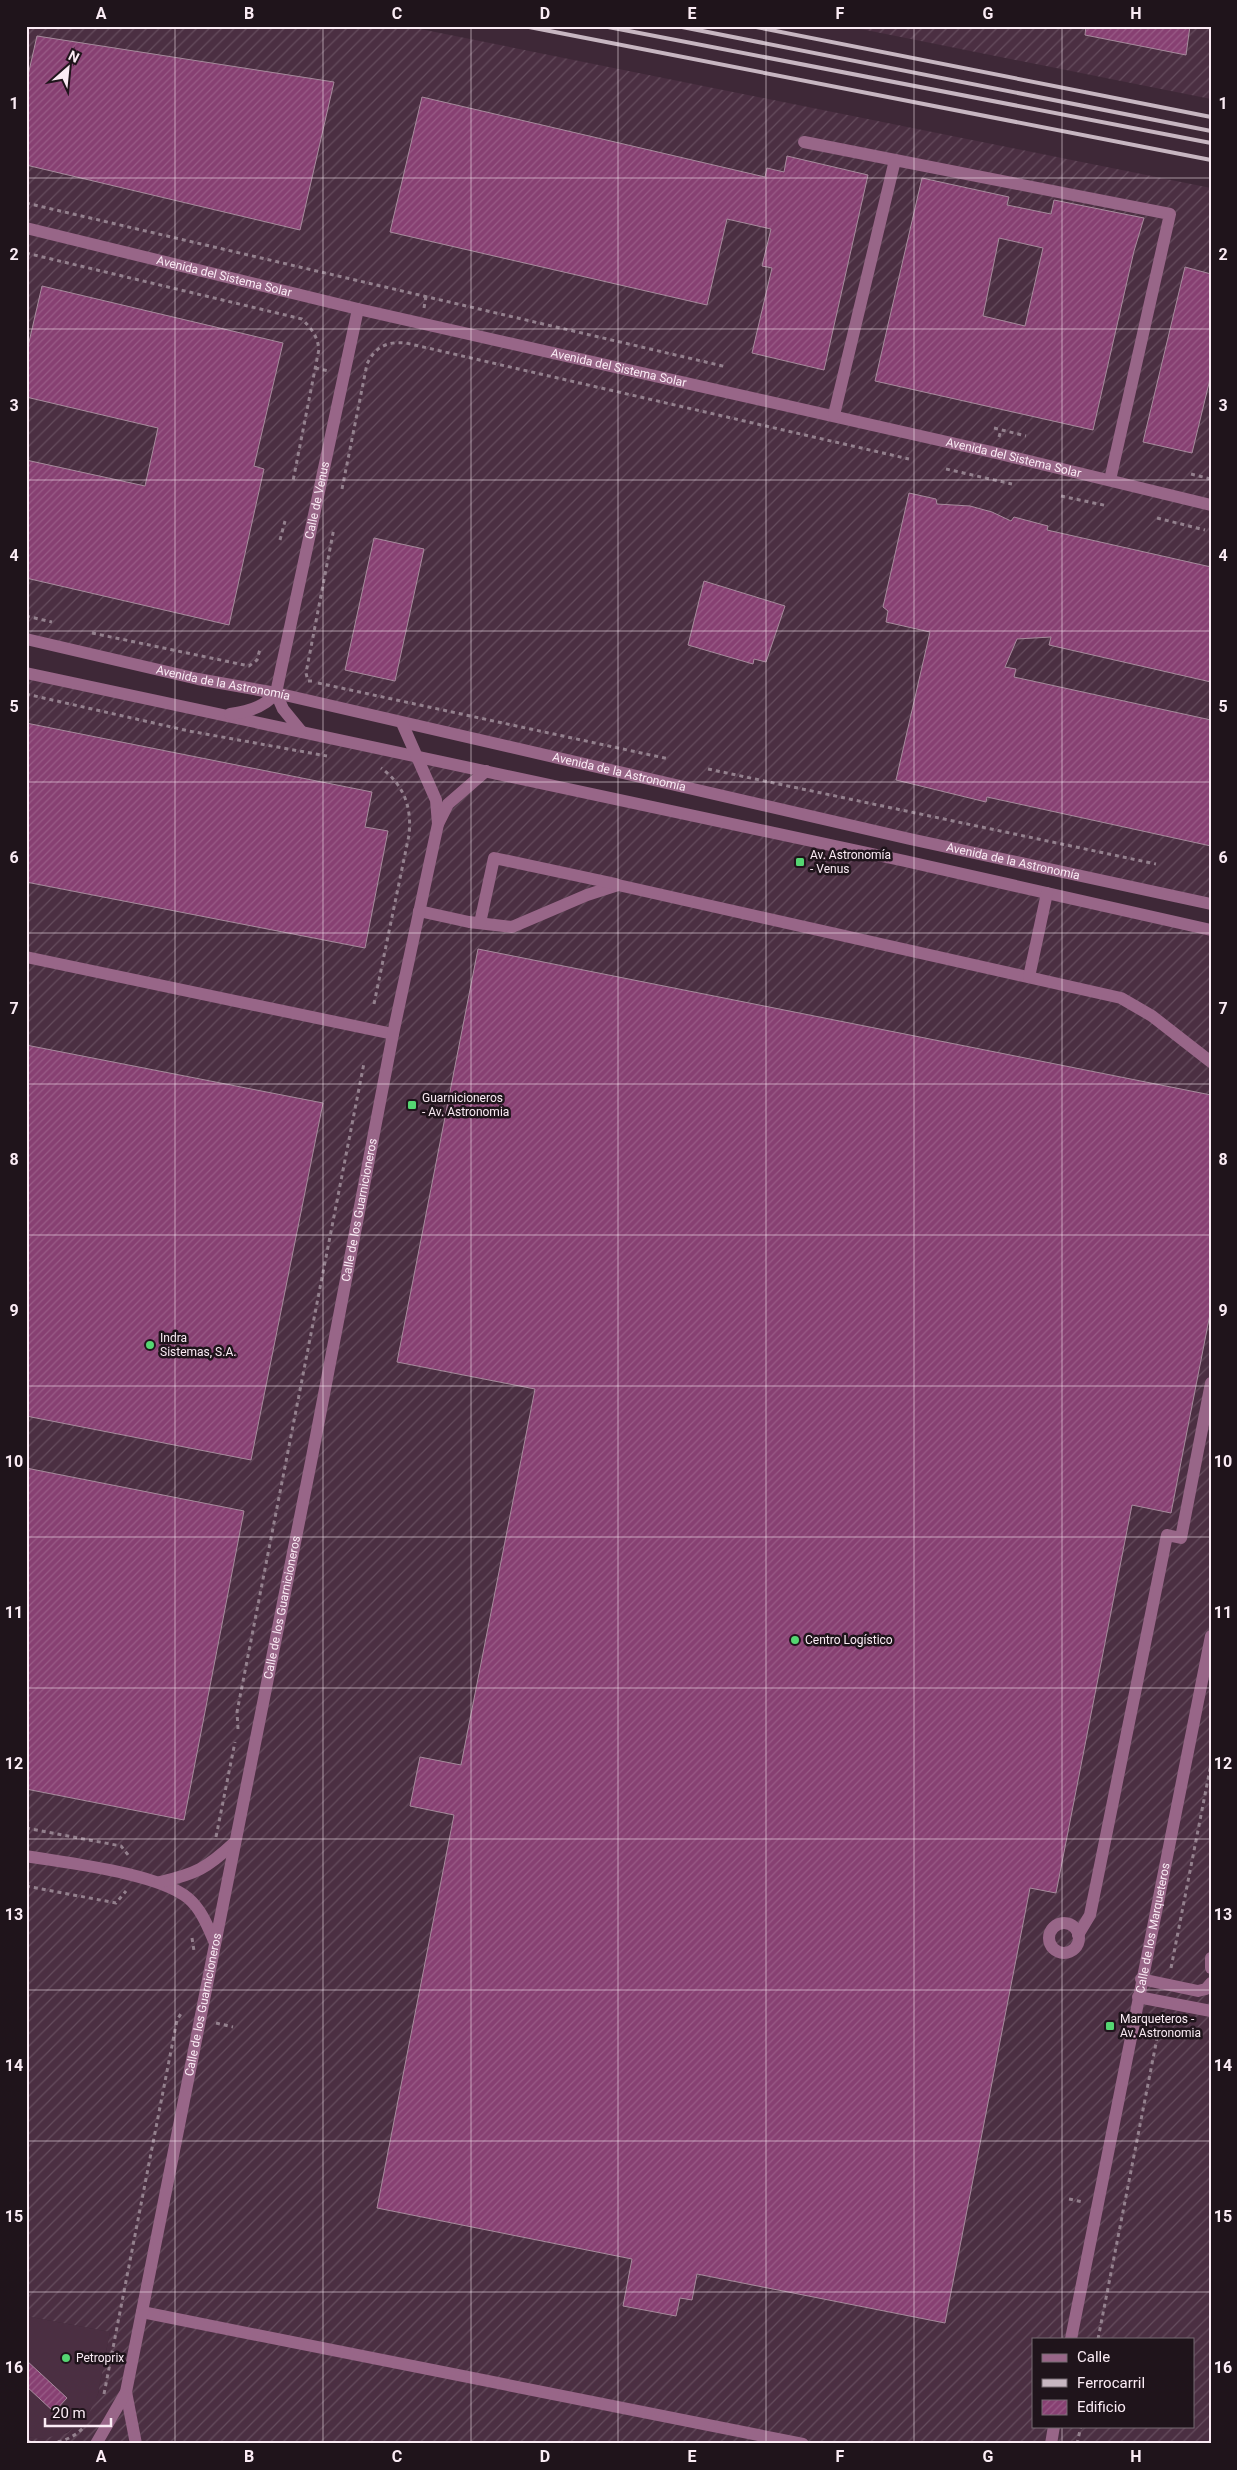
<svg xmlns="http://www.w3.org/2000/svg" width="1237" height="2470" font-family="Roboto,sans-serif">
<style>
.built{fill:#4b2f42}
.industrial{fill:url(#industrial-furrows);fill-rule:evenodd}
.building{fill:url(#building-hatch);stroke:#a78b9d;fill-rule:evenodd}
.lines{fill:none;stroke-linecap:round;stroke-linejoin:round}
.path{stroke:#94818e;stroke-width:3;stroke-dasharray:4 4;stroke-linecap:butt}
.minor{stroke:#986688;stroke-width:12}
.rail{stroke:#c7b6c1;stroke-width:4}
.grid{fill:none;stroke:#fbecf5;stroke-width:1;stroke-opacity:0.55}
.poi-dot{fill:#55d672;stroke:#1f141b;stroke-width:2}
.labels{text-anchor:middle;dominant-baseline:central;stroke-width:5;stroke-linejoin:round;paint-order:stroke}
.street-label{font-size:12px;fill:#fbecf5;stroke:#1f141b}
.poi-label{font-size:12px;fill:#fbecf5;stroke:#1f141b;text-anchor:start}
.neatline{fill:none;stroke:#fbecf5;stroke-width:2}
.grid-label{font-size:16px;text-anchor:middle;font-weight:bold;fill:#fbecf5}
</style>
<defs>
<pattern id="industrial-furrows" width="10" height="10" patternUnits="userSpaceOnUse" patternTransform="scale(1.25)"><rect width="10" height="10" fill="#4b2f42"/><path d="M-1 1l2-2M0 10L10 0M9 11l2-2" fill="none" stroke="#664d5e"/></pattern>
<pattern id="building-hatch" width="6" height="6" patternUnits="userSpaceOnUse" patternTransform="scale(1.25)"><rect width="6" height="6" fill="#874072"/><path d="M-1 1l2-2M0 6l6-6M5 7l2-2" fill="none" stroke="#995c87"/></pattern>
</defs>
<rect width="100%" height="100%" fill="#3e2837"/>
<path class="built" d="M26,2316l84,16 -12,62 -6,16 -10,13 -23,14 -18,2 -15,-2z"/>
<path class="industrial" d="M26,26h379l806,162v716l-1185,-265z
M846,26h365v73z
M26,673l1185,257v1514h-1185v-7l15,2 26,-6 20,-16 11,-23 12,-62 -84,-16zM1033,2339h160v87h-160z"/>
<path class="building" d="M1086,26h104l-4,29 -101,-20z
M37,36l297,46 -34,148 -274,-65v-81z
M422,97l343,80 2,-9 17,4 3,-16 81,19 -44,195 -72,-17 20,-85 -10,-2 9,-37 -44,-10 -20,86 -317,-73z
M922,178l87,19 -2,8 44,9 3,-14 90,18 -10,33 -41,179 -218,-49zM999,238l44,10 -18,78 -42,-10z
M1185,267l26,7v101l-19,78 -49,-11z
M42,286l241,57 -29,123 10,3 -35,156 -203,-47v-118l119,26 13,-58 -132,-31v-42z
M909,493l27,6 1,5 33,2 22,6 19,9 3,-4 34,9 -1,4 164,37v115l-162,-37 2,-8 -34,2 -12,28 11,2 -2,8 197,43v126l-224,-49 -1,5 -90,-22 34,-148 -44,-10 2,-11 -5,-4z
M374,538l50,11 -29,132 -50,-11z
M704,581l81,25 -19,56 -12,-3 -1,5 -65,-19z
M26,723l346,69 -7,35 23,4 -23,117 -339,-66z
M478,949l733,146v214l-40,204 -39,-8 -76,388 -26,-5 -85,435 -248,-49 -5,26 -12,-2 -4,18 -53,-10 9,-47 -255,-51 77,-393 -44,-9 10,-49 41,8 74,-376 -138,-27z
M26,1045l297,58 -72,357 -225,-44z
M26,1468l218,43 -60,309 -158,-31z
M26,2360l41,38 -13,14 -28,-26z"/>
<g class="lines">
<path class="path" d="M26,203l701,164
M26,253l276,66c10,10 15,17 17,30l-26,132
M424,308l2,-12
M315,368l14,3
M994,428l32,8
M999,437l2,-7
M946,469l66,15
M1191,474l20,5
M342,489l25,-125c8,-17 20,-23 39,-21l503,116
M1061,496l47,10
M1157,518l48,12
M280,540l5,-19
M26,616l26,6
M92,633l157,33 8,-6 3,-11
M312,681h-4l-2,-8 28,-145
M318,683l351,76
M26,694l163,37 138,25
M708,769l448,95
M374,1004l35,-169c3,-28 -5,-50 -28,-67
M238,1729l-1,-17 127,-649
M26,1828l95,18 8,10
M216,1837l19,-95
M26,1886l90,17 10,-12
M192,1938l2,13
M1171,1968l40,-204
M216,2023l17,4
M1069,2199l14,3
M1098,2339l63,-321
M104,2394l73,-374 5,-8
M26,2441c22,4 41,3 57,-13
M1077,2444l4,-18"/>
<g class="minor">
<path d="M804,142l91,18"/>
<path id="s1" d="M26,228l332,81 638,144 215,52"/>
<path d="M834,415l61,-255 275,54 -60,266"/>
<path id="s2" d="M26,639l172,40 78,14 634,146 301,65"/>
<path d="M26,673l879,188 306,69"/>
<path d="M276,693l7,16 18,22"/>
<path id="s3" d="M230,714c18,-2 35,-7 46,-21l82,-384"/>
<path d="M402,723l34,77 2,24"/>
<path d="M419,911l50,11 43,5 75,-32 31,-10 503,113 31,18 59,46"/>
<path d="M480,923l14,-65 122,26"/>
<path d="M26,957l367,77"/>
<path d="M1029,977l18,-84"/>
<path d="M26,1856c41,7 132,17 162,42 14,12 20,29 27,45"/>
<path d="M160,1882c36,-8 47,-14 74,-39"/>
<circle cx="1064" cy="1938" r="15"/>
<path d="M1078,1935l12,-20 77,-380 14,3 30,-155"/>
<path d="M1211,1958v10"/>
<path d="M1141,1979l57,12 8,-2 5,-6"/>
<path d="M1138,1997l73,14"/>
<path d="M142,2312l661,132"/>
<path id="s4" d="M1071,2339l140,-703"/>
<path d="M126,2392l10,52"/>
<path id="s5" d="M96,2444l30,-52 186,-935 81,-423 45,-210 10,-20 38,-33"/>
<path d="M1051,2444l3,-18"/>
</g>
<path class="rail" d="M524,26l687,134
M603,26l608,117
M677,26l534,105
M751,26l460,91"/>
</g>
<path class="grid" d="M175,26v2418M323,26v2418M471,26v2418M618,26v2418M766,26v2418M914,26v2418M1062,26v2313M26,178h1185M26,329h1185M26,480h1185M26,631h1185M26,782h1185M26,933h1185M26,1084h1185M26,1235h1185M26,1386h1185M26,1537h1185M26,1688h1185M26,1839h1185M26,1990h1185M26,2141h1185M26,2292h1185M1062,2426v18"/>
<g class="poi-dot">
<rect x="795" y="857" width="10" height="10" rx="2.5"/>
<rect x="407" y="1100" width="10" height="10" rx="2.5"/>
<circle cx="150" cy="1345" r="5"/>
<circle cx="795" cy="1640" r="5"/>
<rect x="1105" y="2021" width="10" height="10" rx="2.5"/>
<circle cx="66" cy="2358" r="5"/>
</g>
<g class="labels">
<g class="street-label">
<text stroke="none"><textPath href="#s1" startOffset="204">Avenida del Sistema Solar</textPath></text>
<text stroke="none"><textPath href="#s1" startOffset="609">Avenida del Sistema Solar</textPath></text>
<text stroke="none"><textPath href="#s1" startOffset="1014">Avenida del Sistema Solar</textPath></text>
<text stroke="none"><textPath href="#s3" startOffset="249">Calle de Venus</textPath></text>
<text stroke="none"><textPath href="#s2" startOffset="202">Avenida de la Astronomía</textPath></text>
<text stroke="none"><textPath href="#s2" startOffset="608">Avenida de la Astronomía</textPath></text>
<text stroke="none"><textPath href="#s2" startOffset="1012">Avenida de la Astronomía</textPath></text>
<text stroke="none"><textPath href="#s5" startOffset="1265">Calle de los Guarnicioneros</textPath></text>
<text stroke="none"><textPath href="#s5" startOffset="860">Calle de los Guarnicioneros</textPath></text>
<text stroke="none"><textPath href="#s4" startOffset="419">Calle de los Marqueteros</textPath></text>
<text stroke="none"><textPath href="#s5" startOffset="455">Calle de los Guarnicioneros</textPath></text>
</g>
<g class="poi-label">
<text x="810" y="855">Av. Astronomía<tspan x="810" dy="14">- Venus</tspan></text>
<text x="422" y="1098">Guarnicioneros<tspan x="422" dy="14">- Av. Astronomia</tspan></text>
<text x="160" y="1338">Indra<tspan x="160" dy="14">Sistemas, S.A.</tspan></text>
<text x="805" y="1640">Centro Logístico</text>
<text x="1120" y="2019">Marqueteros -<tspan x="1120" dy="14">Av. Astronomia</tspan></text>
<text x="76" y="2358">Petroprix</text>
</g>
</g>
<rect width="1237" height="2470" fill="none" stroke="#1f141b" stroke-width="55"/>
<rect x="1032" y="2338" width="162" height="90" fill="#1f141b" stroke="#776a72"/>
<rect x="1042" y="2354" width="25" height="8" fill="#986688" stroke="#776a72"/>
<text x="1077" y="2362" font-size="15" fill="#fbecf5">Calle</text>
<rect x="1042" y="2379" width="25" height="8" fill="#c7b6c1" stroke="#776a72"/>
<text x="1077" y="2388" font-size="15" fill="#fbecf5">Ferrocarril</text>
<rect x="1042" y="2400" width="25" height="15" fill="url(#building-hatch)" stroke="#776a72"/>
<text x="1077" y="2412" font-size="15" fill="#fbecf5">Edificio</text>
<g transform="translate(68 68) rotate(27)" stroke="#1f141b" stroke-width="4" paint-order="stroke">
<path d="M0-4L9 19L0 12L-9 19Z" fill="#fbecf5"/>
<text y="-8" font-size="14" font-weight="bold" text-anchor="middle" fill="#fbecf5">N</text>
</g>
<path d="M45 2418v8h66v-8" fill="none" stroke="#fbecf5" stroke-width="2.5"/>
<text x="52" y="2418" font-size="15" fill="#fbecf5" stroke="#1f141b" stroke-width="4" paint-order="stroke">20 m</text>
<rect x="28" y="28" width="1182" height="2414" class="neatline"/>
<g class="grid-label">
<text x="101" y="19">A</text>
<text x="249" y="19">B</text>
<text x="397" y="19">C</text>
<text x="545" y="19">D</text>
<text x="692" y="19">E</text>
<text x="840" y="19">F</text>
<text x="988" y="19">G</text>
<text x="1136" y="19">H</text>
<text x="14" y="109">1</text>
<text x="1223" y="109">1</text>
<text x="14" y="260">2</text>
<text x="1223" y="260">2</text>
<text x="14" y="411">3</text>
<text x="1223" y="411">3</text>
<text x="14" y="561">4</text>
<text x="1223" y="561">4</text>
<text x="14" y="712">5</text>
<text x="1223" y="712">5</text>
<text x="14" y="863">6</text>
<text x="1223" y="863">6</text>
<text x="14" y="1014">7</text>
<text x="1223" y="1014">7</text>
<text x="14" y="1165">8</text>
<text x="1223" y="1165">8</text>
<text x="14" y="1316">9</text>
<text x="1223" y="1316">9</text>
<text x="14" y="1467">10</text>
<text x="1223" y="1467">10</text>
<text x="14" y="1618">11</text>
<text x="1223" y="1618">11</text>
<text x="14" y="1769">12</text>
<text x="1223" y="1769">12</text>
<text x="14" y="1920">13</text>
<text x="1223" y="1920">13</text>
<text x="14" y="2071">14</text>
<text x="1223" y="2071">14</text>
<text x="14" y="2222">15</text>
<text x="1223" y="2222">15</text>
<text x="14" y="2373">16</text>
<text x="1223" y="2373">16</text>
<text x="101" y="2462">A</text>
<text x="249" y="2462">B</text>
<text x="397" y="2462">C</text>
<text x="545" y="2462">D</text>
<text x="692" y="2462">E</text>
<text x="840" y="2462">F</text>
<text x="988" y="2462">G</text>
<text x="1136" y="2462">H</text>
</g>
</svg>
